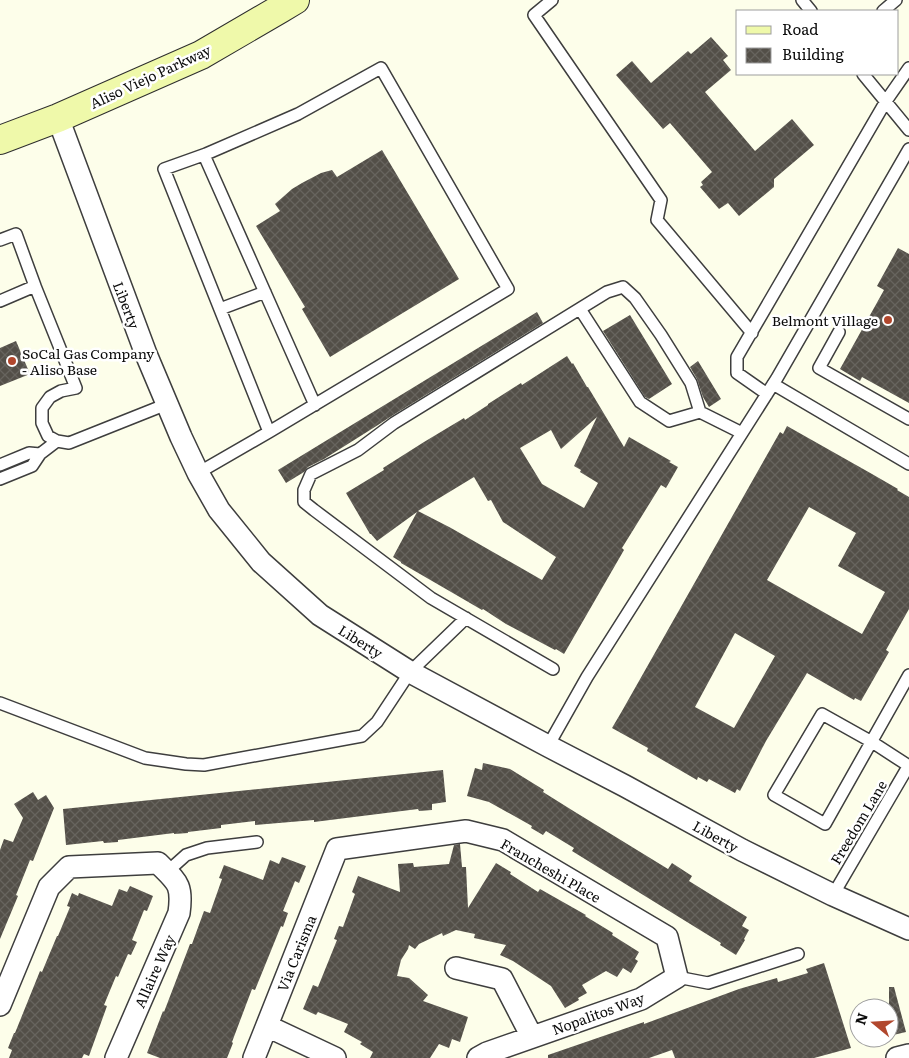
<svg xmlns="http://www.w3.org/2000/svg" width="909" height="1058" font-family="Literata,serif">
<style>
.building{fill:url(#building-cross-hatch);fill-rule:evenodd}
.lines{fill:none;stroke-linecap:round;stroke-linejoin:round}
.service-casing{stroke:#3e3e3e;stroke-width:14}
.minor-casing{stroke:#3e3e3e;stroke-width:24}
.secondary-casing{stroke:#2d2d2d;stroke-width:30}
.service{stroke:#fff;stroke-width:11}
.minor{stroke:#fff;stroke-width:21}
.secondary{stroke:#eff9aa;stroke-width:28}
.poi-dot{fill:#b1472d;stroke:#fff;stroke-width:2}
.labels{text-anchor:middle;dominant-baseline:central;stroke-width:5;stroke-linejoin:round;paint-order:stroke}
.street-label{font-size:14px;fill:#0b0b0b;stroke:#fff}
.poi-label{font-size:14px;fill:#0b0b0b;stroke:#fff;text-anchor:end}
</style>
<defs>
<pattern id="building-cross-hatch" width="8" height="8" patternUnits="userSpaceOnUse" patternTransform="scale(1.25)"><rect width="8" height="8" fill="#534f48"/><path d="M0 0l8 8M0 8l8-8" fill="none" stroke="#67645e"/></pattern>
</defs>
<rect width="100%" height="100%" fill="#fdfeea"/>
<path class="building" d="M711,37l17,19 -5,4 8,10 -26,22 50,59 37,-32 22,26 -40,34v8l-35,29 -11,-13 -9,6 -19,-22 3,-2 -2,-3 11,-10 -42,-49 -7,6 -47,-54 16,-14 19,22 37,-32 3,3z
M382,150l77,129 -129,78 -28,-48 3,-2 -49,-81 24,-15 -5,-7 17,-15 10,-6 19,-10 11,-3 5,7z
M898,248l11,6v149l-47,-26 -2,4 -20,-12 44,-79 -7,-4z
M537,312l6,11 -153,94 -12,8 -54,34 -16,8 -4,5 -18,11 -8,-13z
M630,315l42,69 -23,15 -4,-2 -42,-66z
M16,341l14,33 -30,12v-38z
M567,356l5,8 1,-1 14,24h1l36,60 5,-10 42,24 -2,1 9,5 -12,21 -5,-3 -39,63 2,2 -60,104 -8,-5 -1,1 -49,-26 -23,-15 -1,1 -24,-14 -57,-33v-1l-8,-5 24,-45 -40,29 -6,-7h-1l-24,-41 38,-23 -1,-2 41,-26 40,-24 1,2 23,-15v-1l33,-21 1,2zM597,417l-23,49 7,4 -1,2 18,11 -14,25 -42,-24 -22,-36 31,-18 10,19zM474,477l14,24 3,-1 12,22 53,35 -14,23 -91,-52 -33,-17z
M698,361l23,38 -12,8 -6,-10 -6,-18 -7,-12z
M787,426l85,48 26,15 -1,1 12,7v112l-23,41 3,2 -28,49 -6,-3 -1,2 -47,-27 -41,68 -26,50 -3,-2 -2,4 -26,-14 -2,3 -9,-5 -1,3 -50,-29 1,-3 -36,-20 10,-17 158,-279 3,2zM809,507l47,26 -18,33 47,26 -23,42 -95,-54zM735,633l40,23 -41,72 -39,-21z
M483,763l27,6 34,21 -1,2 32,20 93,57 4,-6 20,13 -3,5 58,36 -5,9 7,4 -5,9 1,1 -9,15 -16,-10 1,-2 -149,-92 2,-3 -28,-17 -3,4 -12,-7 1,-2 -43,-24 -22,-6 8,-28 7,2z
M443,770l3,32 -14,2v6l-13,1 -1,-2 -104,13v-2l-59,5v-4l-34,4v3l-33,4v1l-14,1v-1l-56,7v2l-14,1 -1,-2 -37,4 -3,-36z
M33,792l5,8 8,-5 8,13 -21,53 -3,-1 -14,35 2,1 -18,43v-89l4,-11 9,3 10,-24 -9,-14z
M460,844l2,23h4l2,41 28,-45 15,9 -1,2 28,18 2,-3 46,26 -1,1 28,17 -1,2 27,17 -4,7 3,2 -7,12 -8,-5 -6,9 -11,-6 -24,14 5,8 -9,5 1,2 -14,8 -14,-22 -38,-25 -13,-6 6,-10 -32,-7 1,-4 -19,-4 -13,6 -1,-3 -23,11 -4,5 -6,-4 -1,4 -7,11 -4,16 12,2 19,17 -5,6 45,16 -8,25 -8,-3 -3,9 -10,-4 -9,14h-60l3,-6 -13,-8 2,-2 -18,-10 4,-8 -30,-12 -2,3 -13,-6 10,-24 5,2 19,-47 -3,-1 5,-13 4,1 12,-33 -3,-2 6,-16 42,16 -2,-28 15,-1 1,4 35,-3 5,-19z
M282,857l24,9 -7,17 -4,-2 -12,30 5,2 -5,14 -2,-1 -26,64 -3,-1 -20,53 1,1 -6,15h-67l-13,-5 16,-42 1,1 26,-68h2l12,-33 6,2 12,-34 -3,-1 5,-13 39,15 7,-20 9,4z
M130,886l23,10 -6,15 -3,-1 -12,30 5,2 -6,13 -3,-1 -10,23 -2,-1 -12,29 3,1 -18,50 -5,-2 -2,4h-73l3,-8 -4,-2 6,-15h1l25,-62 2,1 15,-36h1l12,-29 -3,-1 5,-13 6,3 1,-3 33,13 7,-17 8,3z
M824,963l27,85 -37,10h-139l-3,-8 -23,8h-101v-3l96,-33v2l95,-35 38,-11 1,4 30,-9 -2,-4z
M889,987h5l12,45 -17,4z"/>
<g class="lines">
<g class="service-casing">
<path id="service" d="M552,0l-18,15 127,185 -4,20 95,113
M802,0l9,11
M883,11l13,-11
M863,74l46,56
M204,155l111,250
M0,240l16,-6 19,52 -35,15
M35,286l41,102 -15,3 -11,6 -8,11v15l6,13 9,5 12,2 98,-39
M220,309l45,-17
M580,309l60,93 29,19 31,-9
M839,332l-20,36 90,51
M773,384l136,80
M767,394l-30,-21v-16l149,-256 23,-33
M0,465l29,-12 11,1
M198,473l71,-41 239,-143 -127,-221 -83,46 -92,40 -42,15 105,263
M0,479l32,-13 8,-12 17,-13
M553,669l-122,-71 -117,-88 -10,-8v-12l7,-16 47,-24 36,-27 213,-131 16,-5 12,11 26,37 30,48 9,29 42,21
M0,703l145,55 41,6 18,1 158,-29 15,-14 33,-50 56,-54
M548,746l39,-69 190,-299 132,-229
M909,766l-37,-24 -50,-28 -48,81 51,29 84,-149
M167,872l19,-17 21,-7 50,-6
M833,895l76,-130
M677,977l31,6 90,-29"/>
</g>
<g class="minor-casing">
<path id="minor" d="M58,118l88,236 35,83 17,36 21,37 42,52 59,53 90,57 138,74 77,40 117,64 91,45 76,34
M456,968l46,11 30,58
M0,1005l49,-118 20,-20 89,-4c19,19 25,21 21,50l-63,145
M267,1026l68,32
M254,1058l83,-209 129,-18 37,9 164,97 10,40 -36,22 -154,54 -9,5
M897,1058l12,-3"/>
</g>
<g class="secondary-casing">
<path id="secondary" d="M0,140l58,-22 143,-63 79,-46 15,-9"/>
</g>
<use href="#service" class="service"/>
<use href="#minor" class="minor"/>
<use href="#secondary" class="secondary"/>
</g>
<g class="poi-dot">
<circle cx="888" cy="320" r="5"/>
<circle cx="12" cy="361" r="5"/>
</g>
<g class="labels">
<g class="street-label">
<text transform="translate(150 76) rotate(-25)">Aliso Viejo Parkway</text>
<text transform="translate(127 305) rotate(69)">Liberty</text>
<text transform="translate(361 641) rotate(32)">Liberty</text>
<text transform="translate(858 822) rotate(-59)">Freedom Lane</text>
<text transform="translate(716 836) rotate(29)">Liberty</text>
<text transform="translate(551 870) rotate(30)">Francheshi Place</text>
<text transform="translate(296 953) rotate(-68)">Via Carisma</text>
<text transform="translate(154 971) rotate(-66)">Allaire Way</text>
<text transform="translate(598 1013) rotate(-20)">Nopalitos Way</text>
</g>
<g class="poi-label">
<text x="878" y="320">Belmont Village</text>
<text x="22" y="353" text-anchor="start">SoCal Gas Company<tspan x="22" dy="16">- Aliso Base</tspan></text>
</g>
</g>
<rect x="736" y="10" width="162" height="65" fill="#ffffff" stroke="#9d9d9d"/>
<rect x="746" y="26" width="25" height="8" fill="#eff9aa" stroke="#9d9d9d"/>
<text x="782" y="35" font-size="15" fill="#0b0b0b">Road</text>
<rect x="746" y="48" width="25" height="15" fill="url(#building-cross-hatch)" stroke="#9d9d9d"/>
<text x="782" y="60" font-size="15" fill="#0b0b0b">Building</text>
<g transform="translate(874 1023) rotate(288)"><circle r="24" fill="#ffffff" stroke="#9d9d9d"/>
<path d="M0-4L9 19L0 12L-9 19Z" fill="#b1472d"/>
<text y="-8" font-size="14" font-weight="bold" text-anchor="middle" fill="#0b0b0b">N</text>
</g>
</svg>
